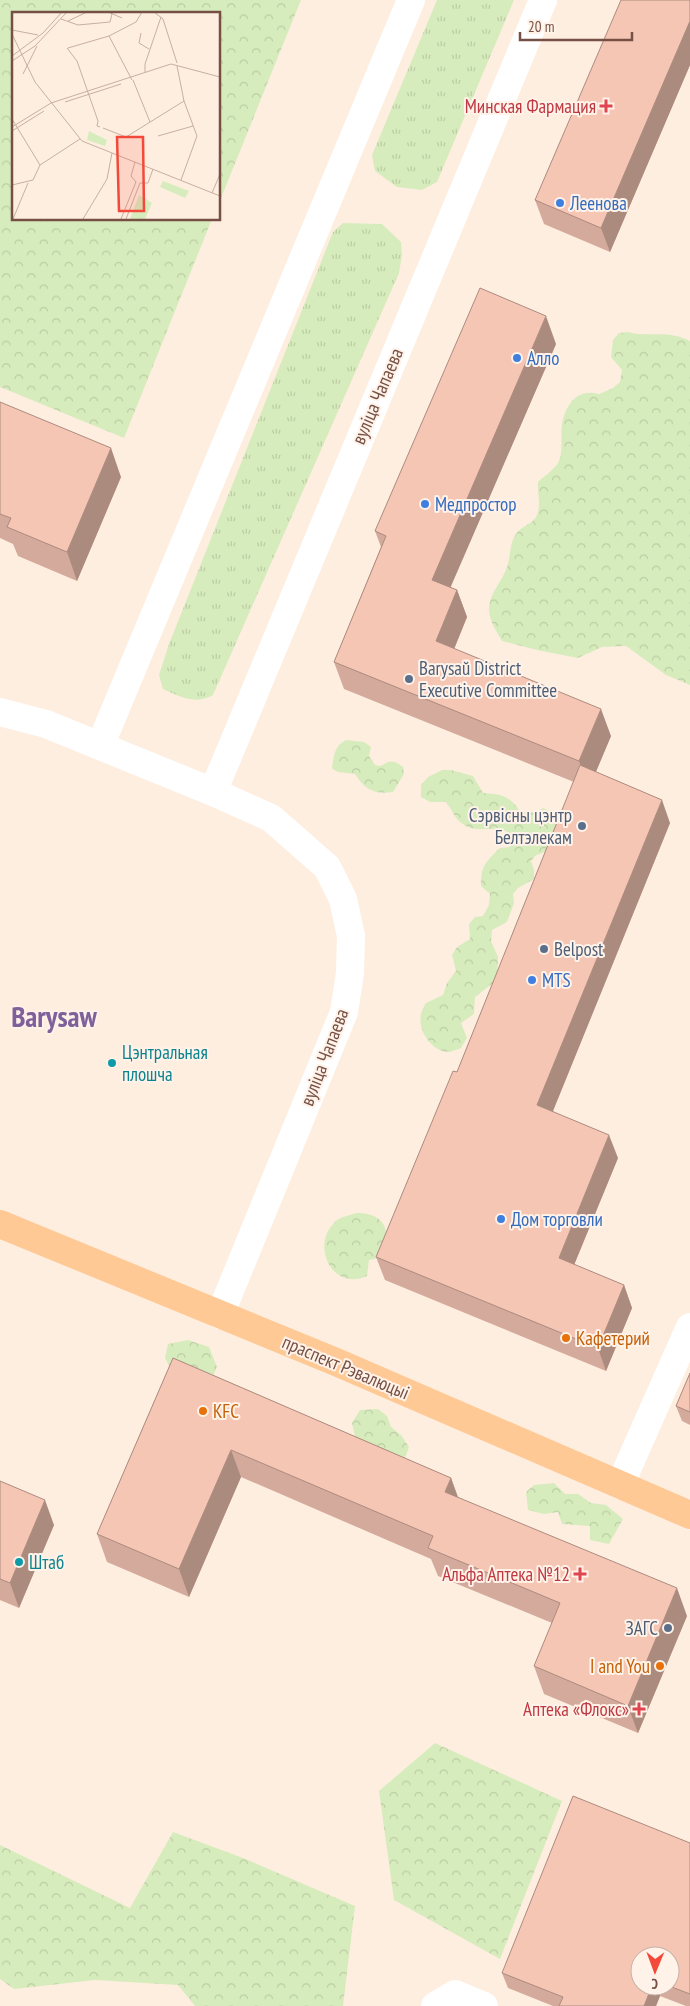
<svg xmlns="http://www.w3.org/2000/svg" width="690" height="2006" font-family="'PT Sans Narrow',sans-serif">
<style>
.grass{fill:url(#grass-tufts)}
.forest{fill:url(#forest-crowns)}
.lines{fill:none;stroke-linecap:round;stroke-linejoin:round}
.minor{stroke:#fff;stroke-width:28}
.secondary{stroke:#fff;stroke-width:28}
.primary{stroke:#ffc996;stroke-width:28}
.wall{fill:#d4aa9c;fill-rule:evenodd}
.shaded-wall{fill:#ac8b7f}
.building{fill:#f6c6b5;stroke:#ac8b7f}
.health-dot{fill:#e0444e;stroke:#fff2e8;stroke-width:2}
.shop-dot{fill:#3f7fe0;stroke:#fff2e8;stroke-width:2}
.service-dot{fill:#5c6f8a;stroke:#fff2e8;stroke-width:2}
.culture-dot{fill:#0f9aa8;stroke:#fff2e8;stroke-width:2}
.food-dot{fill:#e8710a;stroke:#fff2e8;stroke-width:2}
.labels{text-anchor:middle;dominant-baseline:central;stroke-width:4;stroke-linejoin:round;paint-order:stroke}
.health-label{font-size:19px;fill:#be3a42;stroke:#fff2e8;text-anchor:end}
.shop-label{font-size:19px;fill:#366cbe;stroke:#fff2e8;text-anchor:start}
.street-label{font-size:19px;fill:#765045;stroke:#fff2e8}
.service-label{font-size:19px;fill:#4e5e75;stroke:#fff2e8;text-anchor:start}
.culture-label{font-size:19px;fill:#0d838f;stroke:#fff2e8;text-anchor:start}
.food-label{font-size:19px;fill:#c56008;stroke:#fff2e8;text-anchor:start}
.town-label{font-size:29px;font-weight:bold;fill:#7e609b;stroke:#fff2e8}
.inset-road{fill:none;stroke:#c8afa2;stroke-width:1}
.view{fill:#f2493a;fill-opacity:0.15;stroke:#f2493a;stroke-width:2.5}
.inset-edge{fill:none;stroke:#765045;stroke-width:2.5}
</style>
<defs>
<pattern id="grass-tufts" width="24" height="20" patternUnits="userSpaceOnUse" patternTransform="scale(1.25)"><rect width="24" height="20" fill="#d7ecbd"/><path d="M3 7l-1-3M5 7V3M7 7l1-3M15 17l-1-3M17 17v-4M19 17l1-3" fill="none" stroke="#bccca4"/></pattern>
<pattern id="forest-crowns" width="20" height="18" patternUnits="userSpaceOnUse" patternTransform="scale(1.25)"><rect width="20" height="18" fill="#d7ecbd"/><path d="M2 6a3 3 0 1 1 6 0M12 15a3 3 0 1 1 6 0" fill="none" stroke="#bccca4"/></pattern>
</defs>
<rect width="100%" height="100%" fill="#feeee0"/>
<path class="grass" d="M437,0h77l-77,182 -15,8 -25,-3 -22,-16 -3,-16z
M343,223l39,1 19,18 1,13 -3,18 -186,422c-17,10 -33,2 -50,-6l-4,-14 10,-31 164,-412z"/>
<path class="forest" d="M0,0h301l-82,203v-189h-205v205h198l-88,219 -124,-51z
M628,332c22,6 39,-3 62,9v344l-24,-10 -40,-29 -24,1 -24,11 -41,-8 -35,-9c-12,-20 -19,-31 -6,-53 4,-7 9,-14 11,-21 4,-11 2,-23 9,-33 5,-8 15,-9 20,-17 6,-11 1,-23 2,-35 6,-6 16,-12 20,-19 6,-12 2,-26 4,-39 4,-20 15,-36 37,-30l14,-6 7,-6 2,-12 -11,-13 2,-17 6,-7z
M346,740l18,2 7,5 -2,9 6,9 6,1c9,-6 13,-6 22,1l1,7 -11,18c-18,3 -28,-2 -38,-18l-17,-2 -6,-4c2,-12 2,-22 14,-28z
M442,770h9l22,6 10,17c18,1 28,3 37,19h17l6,-4c25,8 15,43 -7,47l-5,6 3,9v9l-16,9 -5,6 1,9 -7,19 -15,8 -1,11 7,16 -1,23 -22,17 -1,17 -13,9 6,15 -6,10c-3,1 -8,3 -11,4 -18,1 -33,-22 -29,-38 1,-4 3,-8 5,-11l17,-8 4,-12 9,-12 -4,-16 5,-8 13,-8 -1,-15 6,-7 8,-1 6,-11 1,-11 -9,-8c-1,-19 5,-25 19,-38l10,-1v-8l-4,-8c-20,-6 -33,5 -49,-12 -4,-5 -7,-12 -11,-17h-16l-9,-5v-12l7,-8z
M357,1213c15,0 31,6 29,25 0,6 -5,14 -7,20l-10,2 -2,16c-35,16 -57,-31 -32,-54 4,-5 15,-7 22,-9z
M188,1340l21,7 8,20 -6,14 -36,-4 -10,-19 3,-14z
M378,1409l9,7 4,11 10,8 8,12 -4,11 -49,-17 -4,-18 8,-13z
M554,1483l11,11h13l13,9 15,2 17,14 -14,25 -19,-4v-14l-28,-2 -4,-12 -14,2 -16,-4 -2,-18 8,-7z
M435,1743l127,58 -62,158 -106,-59 -15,-109z
M173,1832l70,26 112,48 -12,100h-148l-17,-21 -83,-5 -81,9 -14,-10v-134l130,63z"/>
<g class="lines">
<path class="minor" d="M620,1485l70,-158
M435,2006l20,-12 29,12"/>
<path class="secondary" d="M0,712l46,12 54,22 311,-746
M100,746l113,46
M220,1315l124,-303 6,-39 1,-37 -8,-37 -16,-32 -56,-49 -58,-26 330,-792"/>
<path class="primary" d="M0,1224l336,138 354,153"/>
</g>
<path class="wall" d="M690,0v65l-80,187 -66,-28 -9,-24z
M556,344l-106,243 7,3 10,27 -13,32 157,87 -15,36 74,51 -117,288 65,47 -44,107 50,20 8,23 -26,63 -221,-91 -9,-23 81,-185 117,-290 -230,-93 -10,-27 47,-115 -6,-16z
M0,402l121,75 -44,104 -59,-25 -5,-12 -13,-6z
M173,1358l278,120 7,19 229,119 -49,117 -94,-39 -10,-28 18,-43 -114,-47 -7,-17 -190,-82 -52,120 -82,-35 -10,-28z
M690,1373v52l-8,-4 -6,-15z
M0,1481l54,44 -35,83 -19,-8z
M690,1843v163h-4l-26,-10 -4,10h-103l-45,-18 -6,-15zM640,1956l30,30h-30z"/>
<path class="shaded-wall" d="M690,21v44l-80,187 -9,-24z
M546,316l10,28 -114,263 -10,-27z
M111,448l10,29 -44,104 -10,-29z
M457,590l10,27 -21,52 -10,-28z
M601,709l10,27 -22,52 -10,-27z
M662,800l8,23 -124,305 -9,-23z
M609,1135l9,23 -51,124 -8,-24z
M624,1285l8,23 -26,63 -8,-23z
M231,1450l10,27 -52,120 -10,-28z
M451,1478l10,28 -16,-14z
M45,1500l9,25 -35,83 -9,-25z
M677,1588l10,28 -49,117 -10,-27z
M652,1986h4l4,10 -4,10h-12z"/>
<path class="building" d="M621,0h69v21l-89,207 -66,-28z
M480,288l66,28 -114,264 25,10 -21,51 165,68 -22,52 -245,-99 52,-126 -11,-5z
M0,402l111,46 -44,104 -60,-25 4,-9 -11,-4z
M580,765l82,35 -125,305 72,30 -50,123 65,27 -26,63 -222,-91 77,-186 4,1z
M173,1358l278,120 -6,14 232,96 -49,118 -94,-40 26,-63 -132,-55 5,-12 -202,-86 -52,119 -82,-35z
M690,1373v39l-14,-6z
M0,1481l45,19 -35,83 -10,-4z
M573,1796l117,47v151l-21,-8h1v-30h-30v30h12l-8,20h-85l4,-9 -61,-24z"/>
<g class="health-dot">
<path d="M603.5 98.5h5v5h5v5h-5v5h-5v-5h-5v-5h5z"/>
<path d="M577.5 1566.5h5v5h5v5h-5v5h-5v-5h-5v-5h5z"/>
<path d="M636.5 1701.5h5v5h5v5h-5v5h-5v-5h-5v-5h5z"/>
</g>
<g class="shop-dot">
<circle cx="560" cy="203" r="5"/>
<circle cx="517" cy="358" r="5"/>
<circle cx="425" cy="504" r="5"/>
<circle cx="532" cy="980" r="5"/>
<circle cx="501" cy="1219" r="5"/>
</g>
<g class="service-dot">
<circle cx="409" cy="679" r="5"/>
<circle cx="582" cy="826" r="5"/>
<circle cx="544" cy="949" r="5"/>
<circle cx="668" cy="1628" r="5"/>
</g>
<g class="culture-dot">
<circle cx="112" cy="1063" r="5"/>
<circle cx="19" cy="1562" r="5"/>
</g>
<g class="food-dot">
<circle cx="566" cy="1338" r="5"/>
<circle cx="203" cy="1411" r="5"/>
<circle cx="660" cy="1666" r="5"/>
</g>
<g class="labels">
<g class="health-label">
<text x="596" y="106">Минская Фармация</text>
<text x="570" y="1574">Альфа Аптека №12</text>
<text x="629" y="1709">Аптека «Флокс»</text>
</g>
<g class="shop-label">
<text x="570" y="203">Леенова</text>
<text x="527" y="358">Алло</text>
<text x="435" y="504">Медпростор</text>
<text x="542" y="980">MTS</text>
<text x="511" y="1219">Дом торговли</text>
</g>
<g class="street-label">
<text transform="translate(377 396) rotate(-67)">вуліца Чапаева</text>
<text transform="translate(324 1057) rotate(-69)">вуліца Чапаева</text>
<text transform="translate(346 1367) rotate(23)">праспект Рэвалюцыі</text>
</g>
<g class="service-label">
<text x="419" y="668">Barysaŭ District<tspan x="419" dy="22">Executive Committee</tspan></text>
<text x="572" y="815" text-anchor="end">Сэрвісны цэнтр<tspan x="572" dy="22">Белтэлекам</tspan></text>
<text x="554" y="949">Belpost</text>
<text x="658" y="1628" text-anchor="end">ЗАГС</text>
</g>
<g class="culture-label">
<text x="122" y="1052">Цэнтральная<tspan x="122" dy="22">плошча</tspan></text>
<text x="29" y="1562">Штаб</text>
</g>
<g class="food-label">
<text x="576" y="1338">Кафетерий</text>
<text x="213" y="1411">KFC</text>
<text x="650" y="1666" text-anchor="end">I and You</text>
</g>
<g class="town-label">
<text x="54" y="1016">Barysaw</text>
</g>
</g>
<g transform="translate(12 12)">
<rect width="208" height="208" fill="#feeee0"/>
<path d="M77,119l18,9 -2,6 -18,-6zM151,169l26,10 -4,7 -25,-11zM127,183l13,8 -7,16h-15z" fill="#d7ecbd"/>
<path class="inset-road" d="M96,0l14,6M142,0l9,7 14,44M49,7l17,6 32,-3 2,-8M56,9l17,-8M0,18l26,5M129,21l-2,10 10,6M0,22l23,48 47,59 138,55M97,24l23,44M55,36l10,13 21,60 -1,5 3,1M56,36l41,-12 27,-14 6,-10M0,44l31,-23 19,-21M0,49l23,-15 32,-34M165,54l7,35 13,35 -16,44M133,60v-8l16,-47M11,62l14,-28M121,68l17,42M53,90l56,-18M0,107l28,46M0,115l39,-24 120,-39 49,13M91,116l23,9 58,-36M0,119l32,-20M146,124l35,-10M0,173l21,-5 7,-15 40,-26M200,181l8,-19M1,207l15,-36M71,207l24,-40 5,-26M109,207l15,-37 -5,-6 4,-14M114,207l14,-36h8l5,-14"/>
<path class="view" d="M105,125h26l1,74h-25z"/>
<rect width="208" height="208" class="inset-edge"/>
</g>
<g transform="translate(655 1971) rotate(181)"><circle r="24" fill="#fff2e8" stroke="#c8b1a7"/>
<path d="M0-4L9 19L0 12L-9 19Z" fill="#f2493a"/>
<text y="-8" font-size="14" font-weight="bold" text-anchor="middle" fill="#765045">С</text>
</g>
<path d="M520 32v8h112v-8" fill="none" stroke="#765045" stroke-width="2.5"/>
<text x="528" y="32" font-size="15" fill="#765045" stroke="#fff2e8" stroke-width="4" paint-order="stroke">20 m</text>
</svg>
